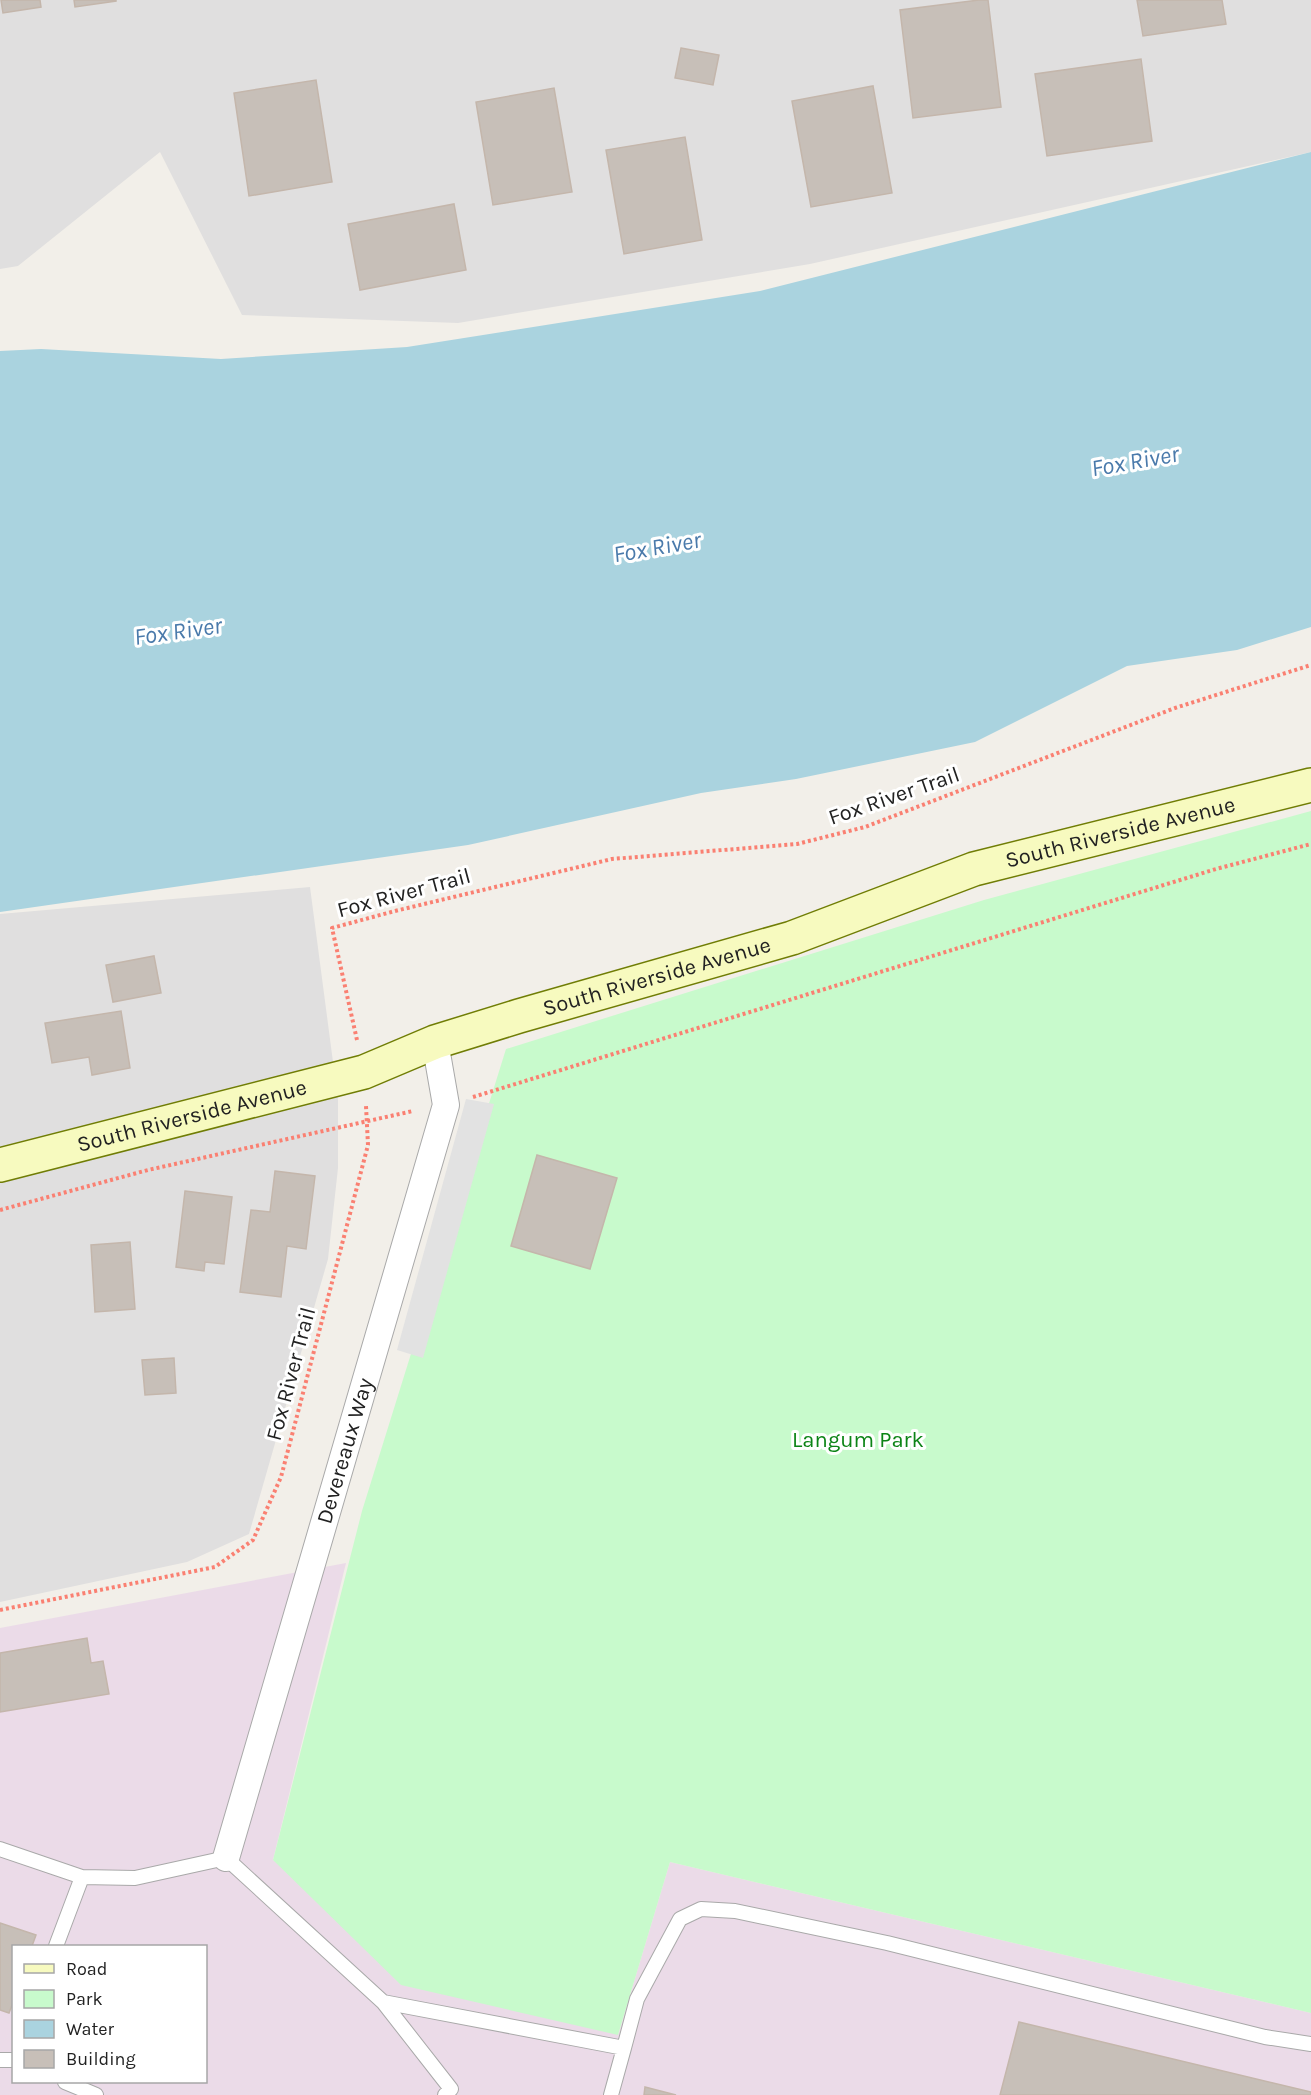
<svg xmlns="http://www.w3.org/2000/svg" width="1311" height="2095" font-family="Karla,sans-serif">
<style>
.residential{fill:#e0dfdf}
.industrial{fill:#ebdbe8;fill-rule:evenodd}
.park{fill:#c8facc}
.parking{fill:#e2e2e2}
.water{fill:#aad3df}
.building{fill:#c7bfb8;stroke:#c4b6ab;stroke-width:1.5}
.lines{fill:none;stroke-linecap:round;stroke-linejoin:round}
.lane-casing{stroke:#a9a9a9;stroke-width:16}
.street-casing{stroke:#a9a9a9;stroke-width:28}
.secondary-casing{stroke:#707d05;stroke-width:36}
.path{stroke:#fa8072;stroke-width:4;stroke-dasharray:3 3;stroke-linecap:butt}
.lane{stroke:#fff;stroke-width:14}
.street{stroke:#fff;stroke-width:26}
.secondary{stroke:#f7fabf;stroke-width:33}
.labels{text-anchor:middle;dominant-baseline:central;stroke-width:6;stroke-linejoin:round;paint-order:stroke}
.street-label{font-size:22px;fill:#222;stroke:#fff}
.park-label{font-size:22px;fill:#0c8416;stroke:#fff}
.water-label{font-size:24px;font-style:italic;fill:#4a7aab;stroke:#fff}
</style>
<rect width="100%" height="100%" fill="#f2efe9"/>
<path class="residential" d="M0,0h1311v152l-501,112 -352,59 -216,-8 -82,-163 -142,114 -18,3z
M310,887l28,213v68l-10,91 -79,275 -62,28 -187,40v-688z"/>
<path class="industrial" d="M346,1563l-73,297 345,175 52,-173 641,151v82h-1311v-467zM14,1946h192v136h-192z"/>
<path class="park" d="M1311,811v1202l-641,-151 -52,173 -217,-50 -128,-125 89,-349 144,-462 478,-149z"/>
<path class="parking" d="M466,1099l28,5 -71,254 -26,-8z"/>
<path class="water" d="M1311,152v475l-74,23 -110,16 -152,76 -179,37 -95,14 -233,52 -468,67v-561l41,-2 180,10 186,-12 353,-56z"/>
<path class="building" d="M1,0h39l1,7 -38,6z
M74,0h42v1l-41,6z
M979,0h9l13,107 -88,11 -13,-108z
M1137,0h85l4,24 -83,12z
M681,48l38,7 -6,30 -38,-7z
M1141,59l11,82 -105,15 -12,-82z
M316,80l16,102 -83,14 -15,-103z
M873,86l19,107 -81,14 -19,-106z
M554,88l18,104 -79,13 -17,-103z
M685,137l17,103 -78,14 -18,-104z
M454,204l12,66 -106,20 -12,-66z
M154,956l7,37 -48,9 -7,-37z
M121,1011l9,57 -38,7 -3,-18 -37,6 -7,-40z
M537,1155l80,23 -27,91 -79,-23z
M275,1171l40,5 -9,73 -19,-3 -6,51 -41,-5 11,-82 19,2z
M185,1191l47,6 -8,67 -19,-2 -1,9 -28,-4z
M130,1242l5,67 -40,3 -4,-67z
M174,1358l2,35 -31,2 -3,-35z
M87,1638l4,25 12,-2 6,33 -109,18v-59z
M0,1923l36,12 -4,11h-18v54l-5,13 -9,-3z
M1019,2022l292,70v3h-311z
M645,2087l31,8h-32z"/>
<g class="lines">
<g class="lane-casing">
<path id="lane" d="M0,1849l82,28 53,1 91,-20 157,144 68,87 -6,6
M56,1946l26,-69
M383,2002l241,46 -13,47
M624,2048l13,-49 43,-80 21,-10 34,2 152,32 378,94 46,7
M0,2060h14
M65,2082l31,13"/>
</g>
<g class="street-casing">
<g id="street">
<path id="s1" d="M226,1858l220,-753 -11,-63"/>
</g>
</g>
<g class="secondary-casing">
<g id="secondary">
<path id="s2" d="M0,1165l364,-93 71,-30 84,-26 273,-78 182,-69 337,-84"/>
</g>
</g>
<path class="path" d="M357,1040l-25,-112 63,-17 217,-52 185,-15 68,-17 310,-119 136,-43
M473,1097l743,-228 95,-25
M0,1210l148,-40 265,-59
M0,1610l215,-43 38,-27 28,-63 87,-332 -2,-39"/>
<use href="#lane" class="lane"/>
<use href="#street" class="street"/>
<use href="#secondary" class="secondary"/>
</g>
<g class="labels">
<g class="street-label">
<text transform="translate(894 796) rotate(-19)">Fox River Trail</text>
<text stroke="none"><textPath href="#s2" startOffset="1170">South Riverside Avenue</textPath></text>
<text transform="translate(404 893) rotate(-15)">Fox River Trail</text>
<text stroke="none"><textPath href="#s2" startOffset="684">South Riverside Avenue</textPath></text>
<text stroke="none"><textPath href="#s2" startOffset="198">South Riverside Avenue</textPath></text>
<text transform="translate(291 1374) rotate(-75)">Fox River Trail</text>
<text stroke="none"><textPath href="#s1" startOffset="424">Devereaux Way</textPath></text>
</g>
<g class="park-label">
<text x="858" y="1440">Langum Park</text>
</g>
<g class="water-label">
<text transform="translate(1135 461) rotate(-10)">Fox River</text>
<text transform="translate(657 547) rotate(-10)">Fox River</text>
<text transform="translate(178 631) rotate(-8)">Fox River</text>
</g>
</g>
<rect x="12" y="1945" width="195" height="138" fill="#ffffff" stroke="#a7a7a7" stroke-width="1.5"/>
<rect x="24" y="1964" width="30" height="9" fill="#f7fabf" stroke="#a7a7a7" stroke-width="1.5"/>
<text x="66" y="1975" font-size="18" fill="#222222">Road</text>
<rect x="24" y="1990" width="30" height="18" fill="#c8facc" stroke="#a7a7a7" stroke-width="1.5"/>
<text x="66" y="2005" font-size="18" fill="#222222">Park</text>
<rect x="24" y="2020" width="30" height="18" fill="#aad3df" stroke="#a7a7a7" stroke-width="1.5"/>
<text x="66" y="2035" font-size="18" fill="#222222">Water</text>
<rect x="24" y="2050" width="30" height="18" fill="#c7bfb8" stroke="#a7a7a7" stroke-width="1.5"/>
<text x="66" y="2065" font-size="18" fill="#222222">Building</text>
</svg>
